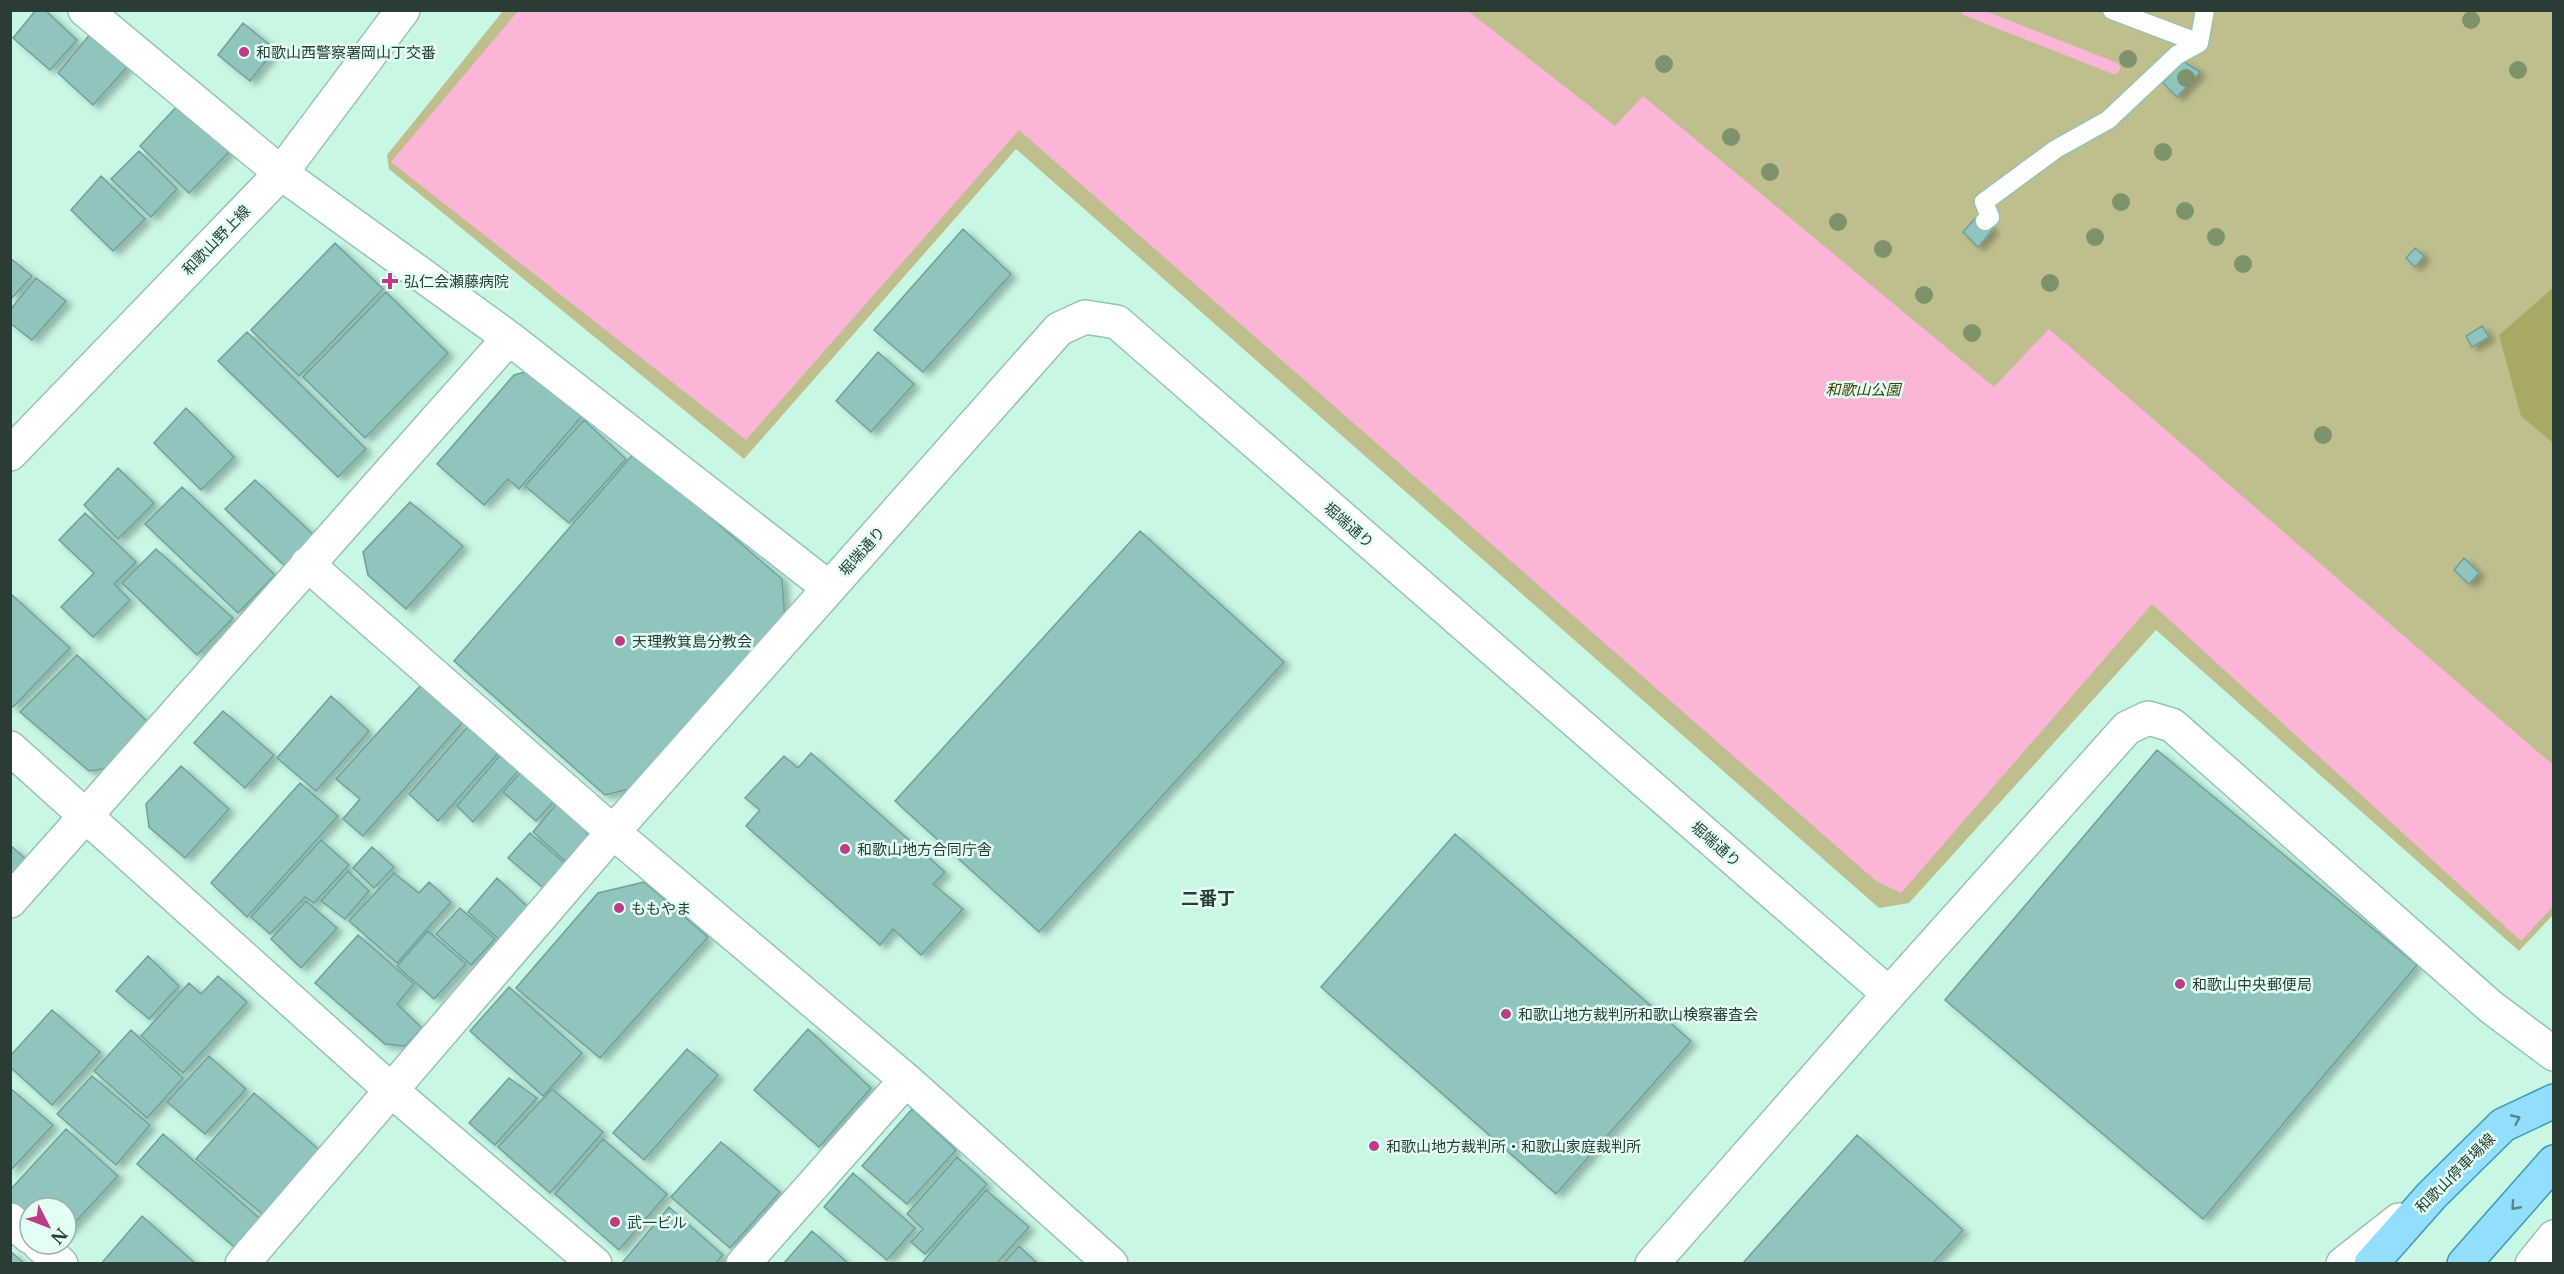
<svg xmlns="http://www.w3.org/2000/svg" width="2564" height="1274" font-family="'Libre Baskerville','Noto Sans JP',serif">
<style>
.green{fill:#bfbf8e}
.forest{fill:#a9a963}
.water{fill:#fab5d7}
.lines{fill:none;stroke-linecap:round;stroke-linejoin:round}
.stream{stroke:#fab5d7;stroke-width:12}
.building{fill:#90c5bf;stroke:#6ea19c;stroke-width:1.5;filter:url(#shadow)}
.service-casing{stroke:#96c4b1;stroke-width:21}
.minor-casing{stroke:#96c4b1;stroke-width:36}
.tertiary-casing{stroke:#96c4b1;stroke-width:36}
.secondary-casing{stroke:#96c4b1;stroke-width:36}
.primary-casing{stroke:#3e98b6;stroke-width:36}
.service{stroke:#fff;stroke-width:18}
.minor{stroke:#fff;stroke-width:33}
.tertiary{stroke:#fff;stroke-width:33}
.secondary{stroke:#fff;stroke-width:33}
.primary{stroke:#91dffd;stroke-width:33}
.tree{fill:#7e936b}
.oneway{stroke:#58868f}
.poi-dot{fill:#bb3c87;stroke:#e3fff3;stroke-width:2}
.labels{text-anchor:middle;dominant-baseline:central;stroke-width:5;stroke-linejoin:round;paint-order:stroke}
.poi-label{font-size:15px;fill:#2a3d35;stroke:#e3fff3;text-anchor:start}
.street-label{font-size:15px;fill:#2a3d35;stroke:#e3fff3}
.park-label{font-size:15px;font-style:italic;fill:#424109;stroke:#e3fff3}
.quarter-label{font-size:18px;font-weight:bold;fill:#2a3d35;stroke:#e3fff3}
</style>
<defs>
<filter id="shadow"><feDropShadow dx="6" dy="4" stdDeviation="3" flood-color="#0004"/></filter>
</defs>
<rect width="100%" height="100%" fill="#c8f7e3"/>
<path class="green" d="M503,11h2050v904l-34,36 -363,-321 -247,273 -30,5 -863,-759 -272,310 -355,-290 -2,-14z"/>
<path class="forest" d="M2553,288v155l-32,-27 -22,-81z"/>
<path class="water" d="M518,11h950l147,115 28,-30 351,291 55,-58 504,436v141l-32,35 -369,-337 -251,289 -25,-12 -857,-751 -273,310 -355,-278z"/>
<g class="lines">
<path class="stream" d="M1967,10l147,58"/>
</g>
<path class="building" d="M36,10h9l32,30 -27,30 -37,-32z
M243,23l32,26 -25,32 -32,-26z
M91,33l37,33 -35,39 -35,-32z
M2183,61l17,11 -23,25 -14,-14z
M178,105l52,46 -41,42 -49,-47z
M139,151l38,38 -26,28 -40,-38z
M101,176l44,43 -32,32 -42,-41z
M1978,215l15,14 -15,18 -15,-15z
M963,229l48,45 -88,98 -49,-42z
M335,243l48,46 -84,87 -48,-46z
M2415,248l9,8 -9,11 -9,-9z
M10,258l22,18 -22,24z
M36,278l30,23 -34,39 -22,-17v-13z
M386,292l62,61 -83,85 -62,-61z
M2482,326l7,11 -17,10 -6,-11z
M247,332l119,117 -28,28 -120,-116z
M878,352l36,32 -43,48 -35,-31z
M529,371l53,45 -63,73 -11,-10 -24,26 -47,-41 77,-89z
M186,408l48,49 -33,33 -47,-47z
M584,420l42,39 -57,64 -44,-37z
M635,452l147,127 3,42 -144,165 -36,9 -151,-134z
M118,468l36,35 -36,36 -34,-34z
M255,480l62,58 -30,30 -62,-59z
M182,487l93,88 -37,38 -93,-89z
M410,502l53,44 -57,63 -38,-34 -5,-23z
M85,513l51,49 -22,22 16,16 -37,37 -32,-30 33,-34 -35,-33z
M1140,531l144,131 -245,270 -144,-131z
M156,549l77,69 -36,37 -75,-72z
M2464,558l15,15 -10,11 -15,-14z
M11,594l59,54 -57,59 -3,-2z
M77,655l73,69 -41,44 -20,3 -69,-59z
M421,685l41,38 -99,113 -20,-17 17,-20 -24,-20z
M331,696l38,35 -53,60 -39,-33z
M223,711l51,44 -29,33 -51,-45z
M470,724l30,27 -62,70 -29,-27z
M2157,750l260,215 -214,254 -258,-219z
M502,753l18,16 -47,53 -16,-16z
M811,753l134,119 -12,12 30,25 -42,46 -28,-26 -13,16 -134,-119 14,-16 -15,-12 39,-42 14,12z
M181,766l48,43 -44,49 -36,-31 -3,-23z
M522,771l33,29 -19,21 -33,-29z
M300,783l38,33 -91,101 -36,-34z
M559,801l28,23v26l-15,17 -39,-35z
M530,833l39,34 -22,24 -39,-33z
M1455,834l236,207 -135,153 -235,-207z
M321,840l28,25 -35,38 -9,-6 -35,37 -19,-17z
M10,845l18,16 -18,20z
M372,847l22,20 -20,21 -21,-20z
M348,871l21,20 -24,28 -24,-18z
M394,873l25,20 10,-11 22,20 -54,61 -48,-42z
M497,878l32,30 -29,32 -32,-28z
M644,882l64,55 -108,121 -84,-70 82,-95z
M306,901l31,27 -36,40 -30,-29z
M460,908l35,31 -24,26 -35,-31z
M428,931l38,33 -32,35 -37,-33z
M358,935l56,49 -17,20 25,24 -17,18 -20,-2 -70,-61z
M148,956l31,30 -30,33 -33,-28z
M218,976l29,26 -64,71 -42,-37 48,-53 12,11z
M509,987l73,66 -39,43 -73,-65z
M52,1010l48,42 -48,53 -42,-38v-11z
M808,1029l63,59 -52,59 -65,-57z
M131,1030l52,48 -36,40 -53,-47z
M687,1049l31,26 -74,85 -31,-27z
M209,1056l37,33 -41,45 -38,-32z
M92,1076l58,49 -34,40 -59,-51z
M509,1078l28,20 -42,47 -26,-22z
M10,1088l43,37 -43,46z
M552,1089l51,43 -53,61 -52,-46z
M254,1093l69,60 -57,64 -70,-58z
M912,1109l44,41 -49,54 -45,-38z
M66,1129l52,47 -52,56v-24h-36v21l-20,-16v-23z
M163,1134l102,89 -26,28 -102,-87z
M1857,1135l106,95 -31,34h-190z
M603,1139l64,55 -48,56 -64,-56z
M721,1142l59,50 -50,56 -59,-51z
M957,1157l30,27 -62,70 -14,-12 12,-13 -16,-15z
M853,1173l62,55 -28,32 -63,-53z
M986,1190l43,37 -33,37h-75z
M669,1207l54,48 -8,9 -93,-1z
M142,1216l54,48h-95z
M812,1231l37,33h-66z
M1019,1246l19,18h-35z
M10,1251l15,13h-15z"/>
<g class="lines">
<g class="service-casing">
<path id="service" d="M2112,10l87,33
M1985,221l5,-4 -6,-15 72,-53 52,-29 69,-65 22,-12 6,-33"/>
</g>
<g class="minor-casing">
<path id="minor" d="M85,10l196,163 228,165 320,250
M307,564l306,268 293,248 205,184
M10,748l382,343 203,173
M10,901l499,-563
M10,1220l20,17
M39,1244l22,20
M242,1264l371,-432 446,-503 26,-12 32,5 772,672 -237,270
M743,1264l163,-184
M2343,1264l56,-44
M2532,1264l22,-27"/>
</g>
<g class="tertiary-casing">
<path id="tertiary" d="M1889,994l238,-266 21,-10 24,7 319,282 63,47"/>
</g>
<g class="secondary-casing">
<path id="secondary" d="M10,454l271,-281 122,-163"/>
</g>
<g class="primary-casing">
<path id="primary" d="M2371,1264l61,-69 71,-70 51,-24
M2464,1264l90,-102"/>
</g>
<use href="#service" class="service"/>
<use href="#minor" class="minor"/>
<use href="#tertiary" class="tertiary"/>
<use href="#secondary" class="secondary"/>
<use href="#primary" class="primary"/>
</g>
<g class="tree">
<circle cx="2471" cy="20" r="9"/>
<circle cx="2128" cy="59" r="9"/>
<circle cx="1664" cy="64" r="9"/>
<circle cx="2518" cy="70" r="9"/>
<circle cx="2186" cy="78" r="9"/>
<circle cx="1731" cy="137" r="9"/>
<circle cx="2163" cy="152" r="9"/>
<circle cx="1770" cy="172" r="9"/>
<circle cx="2121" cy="202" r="9"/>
<circle cx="2185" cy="211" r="9"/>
<circle cx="1838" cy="222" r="9"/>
<circle cx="2095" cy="237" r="9"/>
<circle cx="2216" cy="237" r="9"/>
<circle cx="1883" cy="249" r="9"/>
<circle cx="2243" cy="264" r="9"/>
<circle cx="2050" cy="283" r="9"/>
<circle cx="1924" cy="295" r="9"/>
<circle cx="1972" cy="333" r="9"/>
<circle cx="2323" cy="435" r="9"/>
</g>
<defs><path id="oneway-chevron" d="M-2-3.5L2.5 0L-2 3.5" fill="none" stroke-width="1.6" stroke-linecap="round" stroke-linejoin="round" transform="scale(1.5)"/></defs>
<g class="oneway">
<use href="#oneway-chevron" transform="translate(2516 1119) rotate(-25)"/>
<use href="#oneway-chevron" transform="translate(2515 1206) rotate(132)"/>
</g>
<g class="poi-dot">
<circle cx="244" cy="52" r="6"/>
<path d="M387 272h6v6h6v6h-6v6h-6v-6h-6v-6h6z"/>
<circle cx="620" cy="641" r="6"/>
<circle cx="845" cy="849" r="6"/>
<circle cx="619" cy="908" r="6"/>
<circle cx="2180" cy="984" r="6"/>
<circle cx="1506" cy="1014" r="6"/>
<circle cx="1374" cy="1146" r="6"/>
<circle cx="615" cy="1222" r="6"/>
</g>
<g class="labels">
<g class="poi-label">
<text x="256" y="52">和歌山西警察署岡山丁交番</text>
<text x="404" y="281">弘仁会瀬藤病院</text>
<text x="632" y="641">天理教箕島分教会</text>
<text x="857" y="849">和歌山地方合同庁舎</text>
<text x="631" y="908">ももやま</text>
<text x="2192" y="984">和歌山中央郵便局</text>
<text x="1518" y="1014">和歌山地方裁判所和歌山検察審査会</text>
<text x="1386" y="1146">和歌山地方裁判所・和歌山家庭裁判所</text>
<text x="627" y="1222">武一ビル</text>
</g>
<g class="street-label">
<text transform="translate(216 240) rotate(-46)">和歌山野上線</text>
<text transform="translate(1349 525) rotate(41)">堀端通り</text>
<text transform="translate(862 551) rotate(-48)">堀端通り</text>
<text transform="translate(1716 844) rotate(41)">堀端通り</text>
<text transform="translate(2455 1173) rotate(-45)">和歌山停車場線</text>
</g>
<g class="park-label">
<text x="1863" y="389">和歌山公園</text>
</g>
<g class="quarter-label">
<text x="1208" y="899">二番丁</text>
</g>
</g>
<rect width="2564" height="1274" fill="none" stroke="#2a3d35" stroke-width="24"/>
<g transform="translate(48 1226) rotate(132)"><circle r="28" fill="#e3fff3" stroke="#99b1a7" stroke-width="1.5"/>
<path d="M0-4.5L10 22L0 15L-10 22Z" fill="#bb3c87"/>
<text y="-9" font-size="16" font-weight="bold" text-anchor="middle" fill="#2a3d35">N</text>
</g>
</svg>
